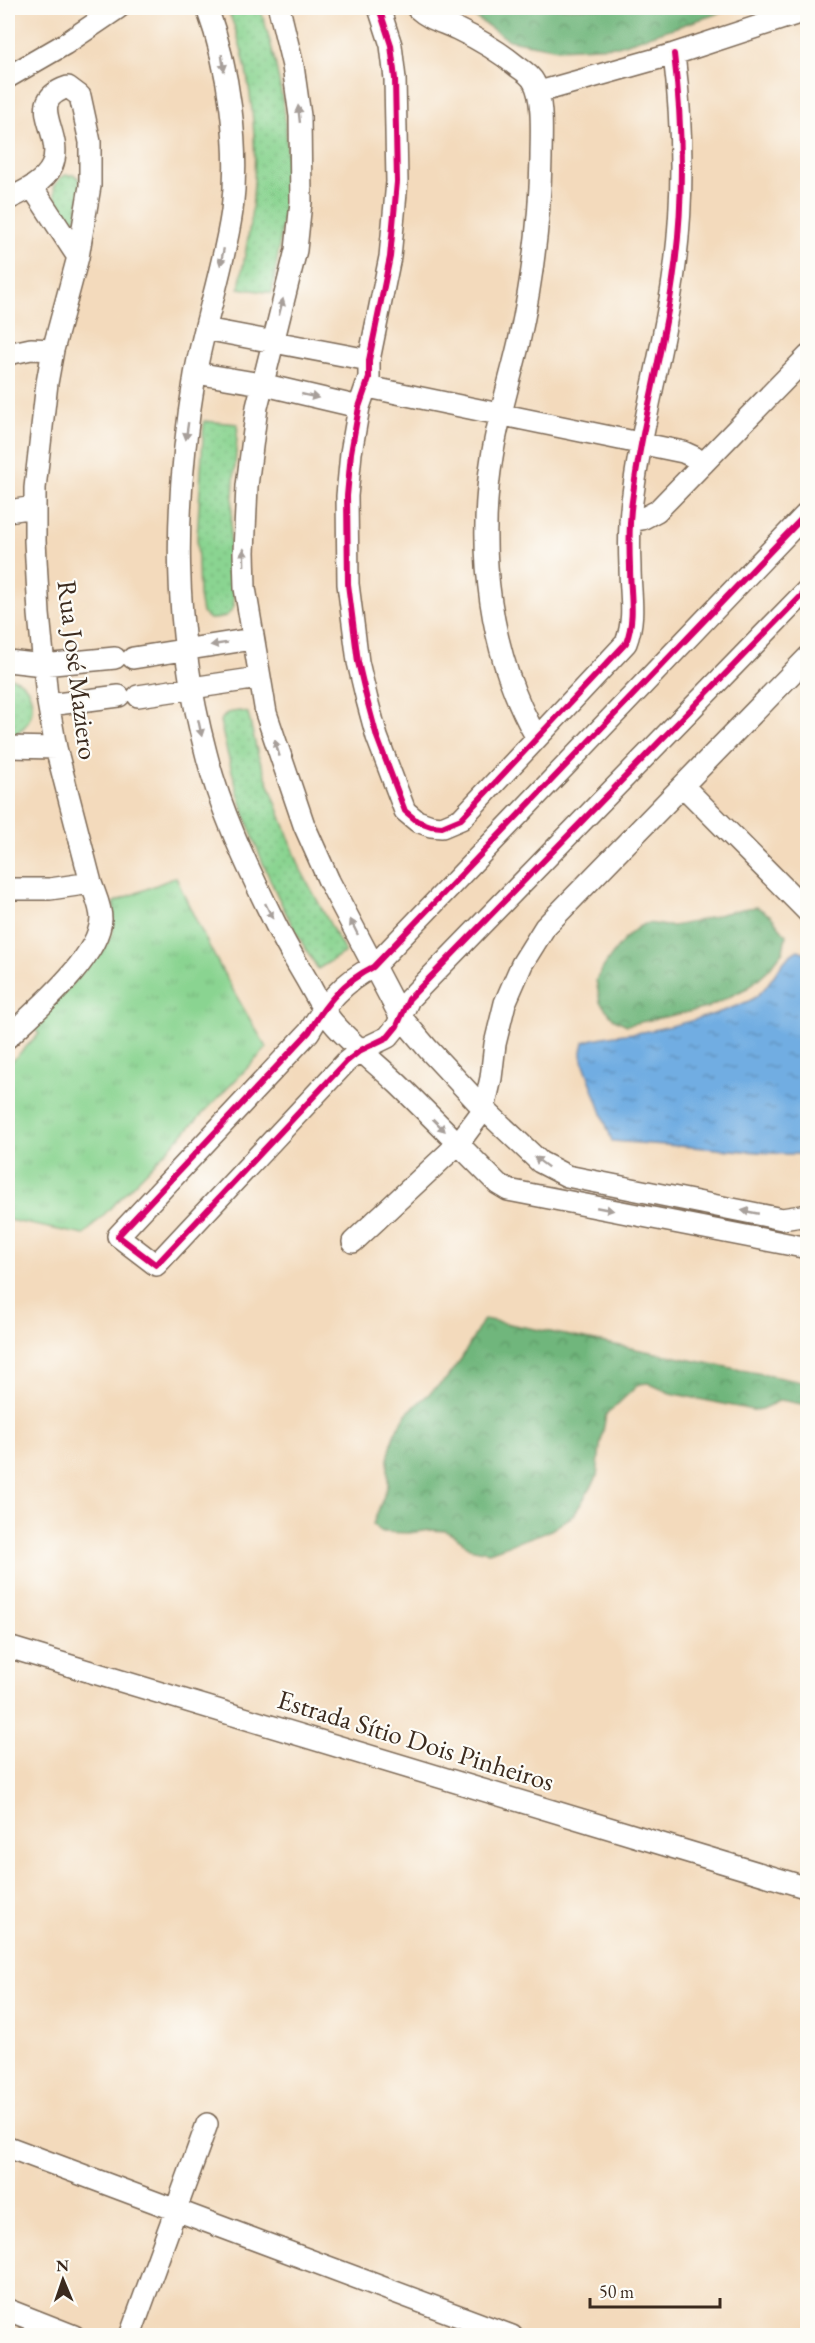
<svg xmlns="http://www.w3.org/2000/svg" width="815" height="2343" font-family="'EB Garamond',serif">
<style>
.grass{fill:url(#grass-dots);stroke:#627f58;stroke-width:1.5}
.forest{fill:url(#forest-crowns);stroke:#55704c;stroke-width:1.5}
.park{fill:url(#park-tufts);stroke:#627f58;stroke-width:1.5}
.water{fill:url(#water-ripples);stroke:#566c80;stroke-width:1.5}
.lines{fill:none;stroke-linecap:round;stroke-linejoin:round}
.minor-casing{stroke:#7b6855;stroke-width:24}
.minor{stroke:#fff;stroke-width:21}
.cycleway-casing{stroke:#fdfcf7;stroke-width:10}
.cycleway{stroke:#d6006c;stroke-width:6}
.oneway{fill:#a79f9a}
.labels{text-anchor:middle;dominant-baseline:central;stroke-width:4.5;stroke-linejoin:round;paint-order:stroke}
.street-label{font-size:27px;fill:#3b2a1e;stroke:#fdfcf7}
</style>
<defs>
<pattern id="grass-dots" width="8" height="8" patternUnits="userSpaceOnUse" patternTransform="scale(1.5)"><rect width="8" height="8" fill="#8ad491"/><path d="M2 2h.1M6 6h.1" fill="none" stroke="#78b67d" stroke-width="1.8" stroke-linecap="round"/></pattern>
<pattern id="forest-crowns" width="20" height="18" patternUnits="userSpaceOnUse" patternTransform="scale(1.5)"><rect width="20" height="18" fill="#6fb67b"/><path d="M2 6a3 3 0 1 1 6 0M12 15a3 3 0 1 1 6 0" fill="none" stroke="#5c9464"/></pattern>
<pattern id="park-tufts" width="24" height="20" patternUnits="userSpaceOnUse" patternTransform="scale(1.5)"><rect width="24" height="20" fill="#8ad491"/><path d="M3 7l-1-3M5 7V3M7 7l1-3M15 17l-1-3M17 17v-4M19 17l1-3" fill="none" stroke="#78b67d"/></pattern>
<pattern id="water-ripples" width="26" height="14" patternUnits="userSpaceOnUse" patternTransform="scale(1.5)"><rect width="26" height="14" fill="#71ade2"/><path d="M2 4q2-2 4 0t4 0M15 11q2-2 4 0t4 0" fill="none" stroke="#5e8db7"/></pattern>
</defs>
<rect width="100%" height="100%" fill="#fdfcf7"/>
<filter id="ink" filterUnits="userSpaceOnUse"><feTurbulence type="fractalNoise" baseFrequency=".0167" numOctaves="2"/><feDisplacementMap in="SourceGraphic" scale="12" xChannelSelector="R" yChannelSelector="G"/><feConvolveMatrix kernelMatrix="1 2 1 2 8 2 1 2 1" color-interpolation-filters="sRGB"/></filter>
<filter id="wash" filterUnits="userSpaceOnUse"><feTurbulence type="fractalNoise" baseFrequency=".008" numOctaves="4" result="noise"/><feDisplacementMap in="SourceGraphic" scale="24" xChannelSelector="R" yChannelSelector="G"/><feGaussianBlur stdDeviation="1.35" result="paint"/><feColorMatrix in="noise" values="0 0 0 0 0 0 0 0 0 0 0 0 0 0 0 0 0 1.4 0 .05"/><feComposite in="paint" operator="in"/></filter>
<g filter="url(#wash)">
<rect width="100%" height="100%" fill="#f3dabc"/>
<path class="grass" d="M227,8h33c16,48 28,106 27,157 -2,43 -8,86 -15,128l-33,-5c5,-30 12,-60 14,-91 5,-58 -2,-135 -26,-189z
M66,175h8l5,3 2,12 -5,30 -7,1 -14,-25 -1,-9 6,-9z
M204,421l34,3 -8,115 4,67c-6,12 -12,13 -25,13l-7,-6 -3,-17 -2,-58z
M8,677c32,4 32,53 0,59z
M239,711l9,2 10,42 43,115 44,82 -27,17c-48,-75 -80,-161 -98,-248l7,-8z"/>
<path class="forest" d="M461,8h274l-117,38 -60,3 -49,-9z
M757,907l14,9 15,19 -3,16 -14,18 -20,18 -42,21 -80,17 -13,-6 -14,-17 -4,-22c9,-17 28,-44 44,-54 9,-6 21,1 31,0 30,-3 56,-17 86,-19z
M484,1319l323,64v22l-26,-5 -24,11 -87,-18 -22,-10 -9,1 -33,31 -6,32 -3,30 -23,38 -23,15 -62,22 -20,-4 -8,-8 -15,-9 -15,-1 -22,3 -28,-1 -8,-8 15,-39v-26l6,-25 14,-22 38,-33 15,-20z"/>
<path class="park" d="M176,877c26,60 57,115 91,171l-183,187 -76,-15v-155l31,-31 -7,-9 72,-75 9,-19 1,-29z"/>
<path class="water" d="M798,950l8,3 2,6 -1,195h-21l-174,-13 -31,-85 3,-14c21,-8 43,-7 64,-11 30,-6 75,-18 103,-31 20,-11 27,-40 47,-50z"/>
</g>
<g filter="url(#ink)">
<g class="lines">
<g class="minor-casing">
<path id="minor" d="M207,8c22,60 33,139 25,203 -8,56 -27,109 -37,164 -22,131 -23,250 11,378 14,56 40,111 65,162 10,21 22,42 34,62 10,17 18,35 31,49 19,21 42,39 62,58 34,33 67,67 100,100l10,6 300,58
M279,8l14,58 7,50 1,86 -5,48 -39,157 -10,79 -3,66 1,36 21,125 38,112 25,56 71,135 28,33 56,60 56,53 27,14 215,43 26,-4
M379,8l12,37 4,34 2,103 -7,75 -21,103v18l-10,29 -8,46 -4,43 1,88 10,78 9,38 10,37 28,74 12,10 14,5 11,1 19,-8 165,-176c10,-26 4,-49 4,-76 -1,-24 -1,-49 3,-73 9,-72 30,-142 40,-214 11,-75 10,-151 1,-226
M417,8c12,11 25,14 40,21 21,10 42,22 61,38 6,4 13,9 16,15 10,18 7,55 7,76 -1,62 -9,124 -22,184 -9,39 -21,76 -27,115 -15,93 -3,199 45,281
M8,77l57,-33 53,-36
M539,92l135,-38 134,-44
M32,187l46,70
M8,199c15,-7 36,-16 44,-33 14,-33 -30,-64 16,-79l12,9 10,46v44l-12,71 -25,93 -6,33 -12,105v53l4,73 8,83 9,51 35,135c4,12 10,23 10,36 -2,39 -66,92 -93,118
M205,329l164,31
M8,354l23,-5 22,1
M196,373l65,11 98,23
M368,387l315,65 11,5 9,7
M8,511l27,-4
M808,512l-435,455c-30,15 -47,36 -64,65l-191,204 38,29 190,-203 15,-12 27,-13 9,-11 12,-27 399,-410
M630,521l12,-2 15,-8 151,-155
M133,658l119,-19
M8,661l35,4 72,-7
M138,696l121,-18
M49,705l70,-9
M8,747l48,1
M683,786l125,126
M8,889h42l41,-6
M353,1242l105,-98 26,-35 7,-31 4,-34 10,-41 17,-39 23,-37 263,-270
M8,1647l800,241
M8,2147l504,189
M8,2310l66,26
M130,2336l77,-212"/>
</g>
<use href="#minor" class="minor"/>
<g class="cycleway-casing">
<path id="cycleway" d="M379,8l12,37 4,34 2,103 -7,75 -21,103v18l-10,29 -8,46 -4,43 1,88 10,78 9,38 10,37 28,74 12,10 14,5 11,1 19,-8 165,-176c10,-26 4,-49 4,-76 -1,-24 -1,-49 3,-73 9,-72 30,-142 40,-214 11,-75 10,-151 1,-226
M808,512l-435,455c-30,15 -47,36 -64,65l-191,204 38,29 190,-203 15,-12 27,-13 9,-11 12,-27 399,-410"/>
</g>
<use href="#cycleway" class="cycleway"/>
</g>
<defs><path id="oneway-solid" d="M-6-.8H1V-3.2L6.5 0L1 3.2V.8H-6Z" transform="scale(1.5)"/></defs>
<g class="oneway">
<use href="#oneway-solid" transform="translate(223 63) rotate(81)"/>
<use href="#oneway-solid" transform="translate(299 114) rotate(-96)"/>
<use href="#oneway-solid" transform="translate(222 257) rotate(102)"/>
<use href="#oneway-solid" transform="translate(281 307) rotate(-76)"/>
<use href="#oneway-solid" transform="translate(310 396) rotate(13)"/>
<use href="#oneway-solid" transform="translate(187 431) rotate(98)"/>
<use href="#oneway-solid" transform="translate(244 557) rotate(-91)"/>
<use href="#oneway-solid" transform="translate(219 644) rotate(171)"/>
<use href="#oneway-solid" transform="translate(200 728) rotate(78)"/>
<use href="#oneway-solid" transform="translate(277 748) rotate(-107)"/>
<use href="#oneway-solid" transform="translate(269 911) rotate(64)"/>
<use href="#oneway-solid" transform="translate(354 927) rotate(-116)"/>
<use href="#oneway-solid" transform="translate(439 1125) rotate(45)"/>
<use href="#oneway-solid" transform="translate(541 1162) rotate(-143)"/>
<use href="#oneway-solid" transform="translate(605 1209) rotate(11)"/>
<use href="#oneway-solid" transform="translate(750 1212) rotate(-169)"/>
</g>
</g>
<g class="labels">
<g class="street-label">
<text transform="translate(78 670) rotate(83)">Rua José Maziero</text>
<text transform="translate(416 1740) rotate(17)">Estrada Sítio Dois Pinheiros</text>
</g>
</g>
<rect width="815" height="2343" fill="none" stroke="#fdfcf7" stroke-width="30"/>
<g transform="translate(63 2280) rotate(358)" stroke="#fdfcf7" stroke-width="4.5" paint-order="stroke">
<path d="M0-4.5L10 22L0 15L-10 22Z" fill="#3b2a1e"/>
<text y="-9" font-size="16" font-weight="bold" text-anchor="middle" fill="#3b2a1e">N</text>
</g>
<path d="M590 2298v9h130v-9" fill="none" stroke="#3b2a1e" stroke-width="3"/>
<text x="599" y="2298" font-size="18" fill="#3b2a1e" stroke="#fdfcf7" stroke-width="4.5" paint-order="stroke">50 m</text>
</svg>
